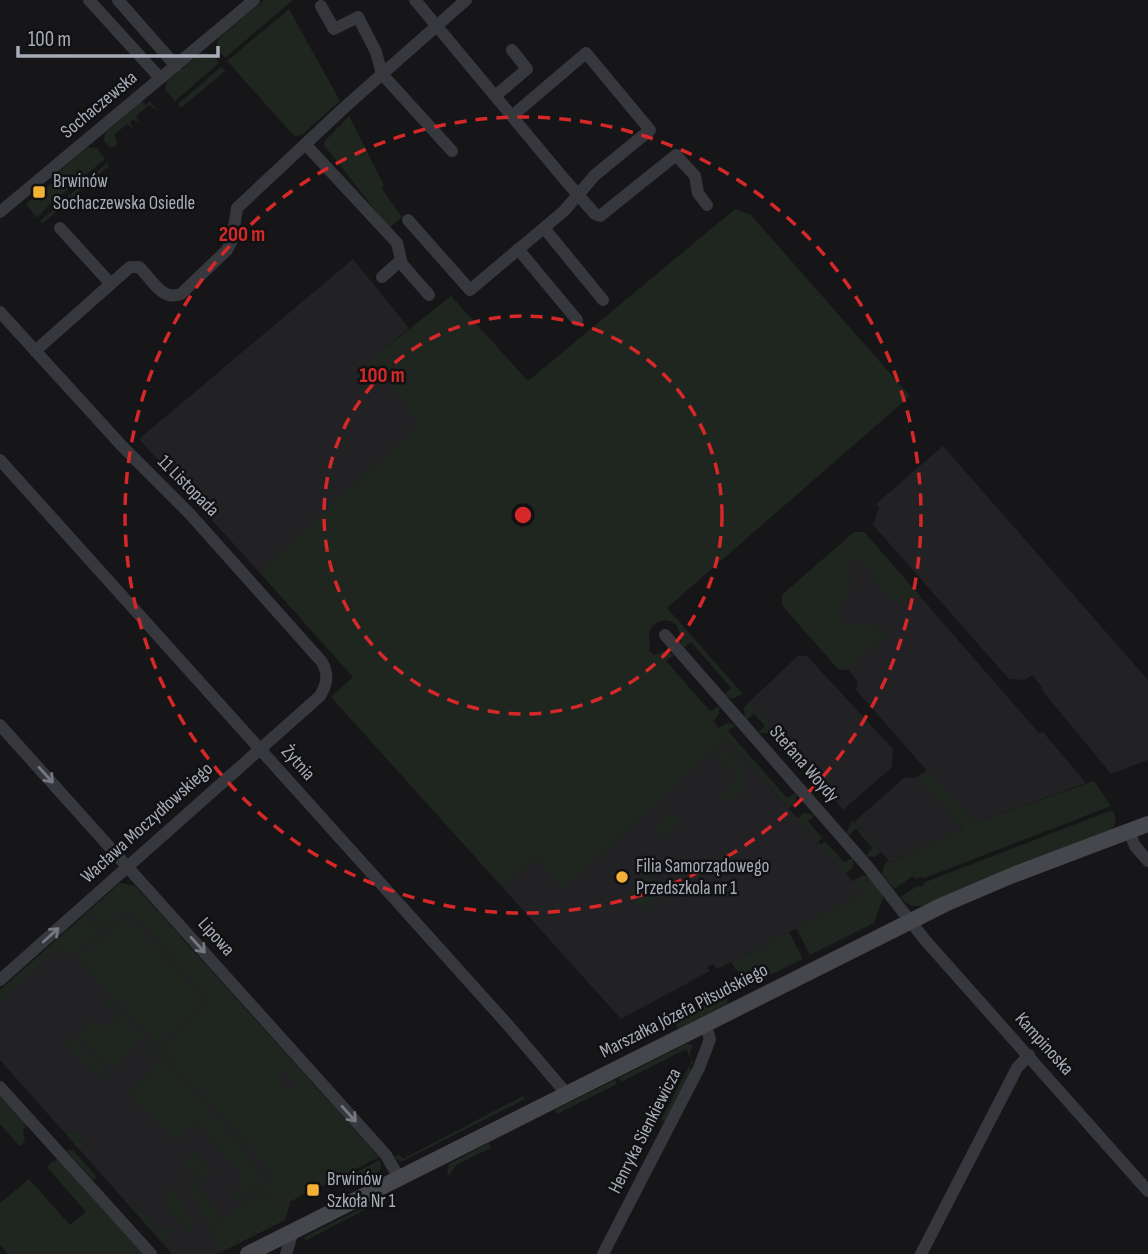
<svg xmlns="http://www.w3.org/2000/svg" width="1148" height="1254" font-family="'Sofia Sans Condensed',sans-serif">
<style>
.built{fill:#222225}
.green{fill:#1e261f;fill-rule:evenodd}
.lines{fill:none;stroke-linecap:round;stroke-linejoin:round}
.street{stroke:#37383d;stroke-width:12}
.secondary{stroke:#45474d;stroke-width:16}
.oneway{stroke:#757881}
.ring{fill:none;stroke:#d62828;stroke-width:3.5;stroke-dasharray:12 9}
.poi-dot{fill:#f2b134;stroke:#111113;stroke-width:2.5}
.labels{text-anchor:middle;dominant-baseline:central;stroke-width:5;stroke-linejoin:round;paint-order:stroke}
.street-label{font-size:19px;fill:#a8adb8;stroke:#111113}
.poi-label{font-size:19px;fill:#a8adb8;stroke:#111113;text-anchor:start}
.centre{fill:#d62828;stroke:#111113;stroke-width:3.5}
.ring-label{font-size:21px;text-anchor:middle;font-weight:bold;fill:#d62828;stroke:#111113;stroke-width:5;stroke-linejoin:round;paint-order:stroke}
</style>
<rect width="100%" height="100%" fill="#161618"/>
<path class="built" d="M353,259l56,69 -48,40 19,4 40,52 -161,148 -120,-133z
M943,446l205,234v80l-37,14 -70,-85 1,-2 -10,-12 -7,5 -16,-1 -136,-154 6,-17 -3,-4z
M854,532h10l175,201 4,-1 43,51 -111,40 -16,-16 -103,-117 2,-8 -9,-12 -11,-1 -56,-64v-10z
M798,656h9l86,93 -1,18 -49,43 -94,-108z
M727,738l137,156 -147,75 -4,-5 -6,3 3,4 -89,48 -118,-131 33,-30 28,30z
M917,777l46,52 -72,34 -37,-41 50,-44z
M120,883l15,3 244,271 -61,31 -3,-6 -9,5 2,5 -18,10 -5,18 -68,34h-45l-172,-194v-70z"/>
<path class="green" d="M264,0h29l-68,58 -8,-10 1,-9z
M289,9l51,92 -37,33 -8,3 -68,-76z
M201,53l10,1 8,9 -44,38 -10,-11 2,-9z
M221,67l4,4 -44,37 -3,-4z
M142,101l3,4 5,-4 8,10 -9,-6 -13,11 4,8 -7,-5 -3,3 4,8 -7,-6 -13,11 4,10 -8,3 -6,-7 1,-8z
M349,116l35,69 -2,4 20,28 -13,11 -65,-83 1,-4z
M88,147l9,1 8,11 -56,46 -12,13 -11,-14 27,-22 -2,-4z
M107,163l2,5h-3l-64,56 -2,-3z
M735,209l16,6 159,181 -243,212 76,86 -11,5 -8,-4 7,-7 -40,-46 -8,6c-4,-7 -2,-16 -6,-22 -8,-10 -25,-6 -28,7 -1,6 2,11 0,17l5,5 10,-4 10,4 -8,6 44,50 9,-5v8l-6,7 6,7 8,-5 9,2 -8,6 59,67 9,-5v8l-7,8 -62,-71 -163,151 -28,-31 -33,30 -172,-191 22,-20 -94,-105 160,-148 -39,-52 -20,-4 91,-72 77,85z
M854,532h10l57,65h-8l-13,7c-21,-7 -24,-33 -43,-45l-9,5c1,8 6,16 3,23 -4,17 -18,18 -5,38l23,-1 20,9 -41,37 -10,-1 -56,-64v-10z
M749,702l25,27 -5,4h-11l7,-7 -11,-12 -8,6 -1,-1 -1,-11z
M725,752c30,9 27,47 -5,49l3,-11c18,-5 15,-26 -4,-26l-2,-11z
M927,770l48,53 119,-42 17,25 -189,73 -1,-2 -6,2 -2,-3 -19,13 -12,-14 2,-10 4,-4 3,2 72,-34 -46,-52z
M1112,810l4,8 -2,8 -4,6 -184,73c-12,3 -18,1 -26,-8l19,-12 1,2 4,-2 -1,-2z
M670,811l11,11 -15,16 -12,-11z
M805,813l10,2 -7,6 14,17 -4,4 -21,-24z
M852,820l29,32 -6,5 -9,-1 6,-8 -16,-19 -8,7 -1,-4z
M825,841l19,21 9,-4v9l-7,7 -26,-29z
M647,874l19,18 -23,18 -17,-16z
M863,875l7,2 14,18 -10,28 -64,32 -14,-27 68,-34 -11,-13z
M120,883l15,3 244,271 -61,31 -3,-6 -9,5 2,5 -18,9 -35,-8 20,-18 -73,-80 2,-2 -2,-3 -3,2 -39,-44 51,-47 -83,-93 -24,21 -16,-17zM265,1062l14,15 7,-5 11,14 -7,6z
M127,914l79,87 -49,44 -79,-87z
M85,915l15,17 -27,25 -11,-11 -62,54v-10z
M789,932l14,27 -56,27 -16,-24z
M729,992l-2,12 -49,25 -4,-8z
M106,996l38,41 -30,33 -38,-35 18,-15 10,10 14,-13 -15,-18z
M73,1038l36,34 -7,7 -36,-34z
M147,1040l103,115 -3,3 18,20 -26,23 -6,-7 9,-9 -4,-5 5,-5 -47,-52 -20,17 -48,-45 32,-33 -18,-17z
M686,1044l7,1 -3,8 3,9 -4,6 4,2 -27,52 -5,-2 31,-60 -6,-11 -65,33 -2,-4z
M615,1080l2,4 -60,30 -2,-4z
M0,1096l27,30 -4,3 2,13 -6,4 -19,-22z
M523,1096l2,3 -124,63 -7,-4 4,-4 5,5z
M73,1130l12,10 -1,5 -5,5 -13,-16z
M489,1143l2,5 -35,17 -6,10 -3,-2 2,-9z
M66,1150h7l23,26 -2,5z
M194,1153l19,20 -13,12 -7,-8 4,-2 -4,-8 -8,3 -3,-9z
M47,1155l6,7 4,-3 86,95h-135l-8,-9v-42l29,-24 41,46 16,-13 -39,-45 5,-5z
M380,1160l1,9 -5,6 -23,11 -7,-2 -3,-5z
M189,1179l34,37 -15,12 -21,-48z
M176,1188l16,38 -1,7 -29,-31 4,-9z
M253,1195l37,9 -5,16 -66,33 -9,-21z
M374,1202l2,2 -71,37 -1,-4z
M135,1205l25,27 12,-5 3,4 -12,10 11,13 -43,-46z"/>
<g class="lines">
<path class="street" d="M89,0l71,78
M118,0l58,66
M415,0l150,180 30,34 5,2 76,-61 19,21 3,17 9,12
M321,6l13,23 24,-12 18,35 6,22 70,77
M495,96l32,-27 -15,-19
M306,145l91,98 5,21 27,31
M0,212l254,-212
M408,220l62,70 94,-79 31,-36 55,-45 -64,-77 -74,63
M60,228l50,55
M544,228l59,72
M518,249l59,71
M382,277l18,-16
M0,312l122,134 67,67 133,149c7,13 5,22 -2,34l-320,284
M35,351l95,-84h9c12,11 23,35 42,27l46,-44 5,-10 5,-32 109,-102 120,-106
M0,460l508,565 58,68
M665,635l203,232 57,73 223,251
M0,725l386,430 13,23
M1129,831l6,15 13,15
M0,1087l151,167
M286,1254l7,-23
M603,1254l96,-186 11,-29 -5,-15
M921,1254l96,-186 12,-13"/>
<path class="secondary" d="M248,1254l697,-350 68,-29 135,-51"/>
</g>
<defs><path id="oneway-shaft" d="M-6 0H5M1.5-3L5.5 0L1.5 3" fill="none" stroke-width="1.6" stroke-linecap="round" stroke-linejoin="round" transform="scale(1.75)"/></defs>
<g class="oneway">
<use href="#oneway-shaft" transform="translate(46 775) rotate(48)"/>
<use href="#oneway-shaft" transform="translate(51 935) rotate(-42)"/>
<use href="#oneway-shaft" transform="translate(198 945) rotate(48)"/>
<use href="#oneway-shaft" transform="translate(349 1114) rotate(48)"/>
</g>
<g class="ring">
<circle cx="523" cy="515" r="199"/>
<circle cx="523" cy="515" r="398"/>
</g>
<g class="poi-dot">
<rect x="32" y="185" width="14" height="14" rx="3.5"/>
<circle cx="622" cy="877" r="7"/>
<rect x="306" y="1183" width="14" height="14" rx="3.5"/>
</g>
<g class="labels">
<g class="street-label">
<text transform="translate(99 105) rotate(-40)">Sochaczewska</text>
<text transform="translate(188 486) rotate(45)">11 Listopada</text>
<text transform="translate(298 763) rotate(48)">Żytnia</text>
<text transform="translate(804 764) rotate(49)">Stefana Woydy</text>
<text transform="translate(147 823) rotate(-42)">Wacława Moczydłowskiego</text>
<text transform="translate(216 937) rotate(48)">Lipowa</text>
<text transform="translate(684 1011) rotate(-27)">Marszałka Józefa Piłsudskiego</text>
<text transform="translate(1044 1044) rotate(48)">Kampinoska</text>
<text transform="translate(645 1131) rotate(-63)">Henryka Sienkiewicza</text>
</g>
<g class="poi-label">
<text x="53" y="181">Brwinów<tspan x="53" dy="22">Sochaczewska Osiedle</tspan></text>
<text x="636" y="866">Filia Samorządowego<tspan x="636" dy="22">Przedszkola nr 1</tspan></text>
<text x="327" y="1179">Brwinów<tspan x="327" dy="22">Szkoła Nr 1</tspan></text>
</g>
</g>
<circle cx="523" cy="515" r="10" class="centre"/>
<g class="ring-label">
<text x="242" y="241">200 m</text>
<text x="382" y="382">100 m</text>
</g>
<path d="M18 46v10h200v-10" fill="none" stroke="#a8adb8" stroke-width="3.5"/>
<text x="28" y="46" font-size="21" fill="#a8adb8" stroke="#111113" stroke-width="5" paint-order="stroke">100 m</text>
</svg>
